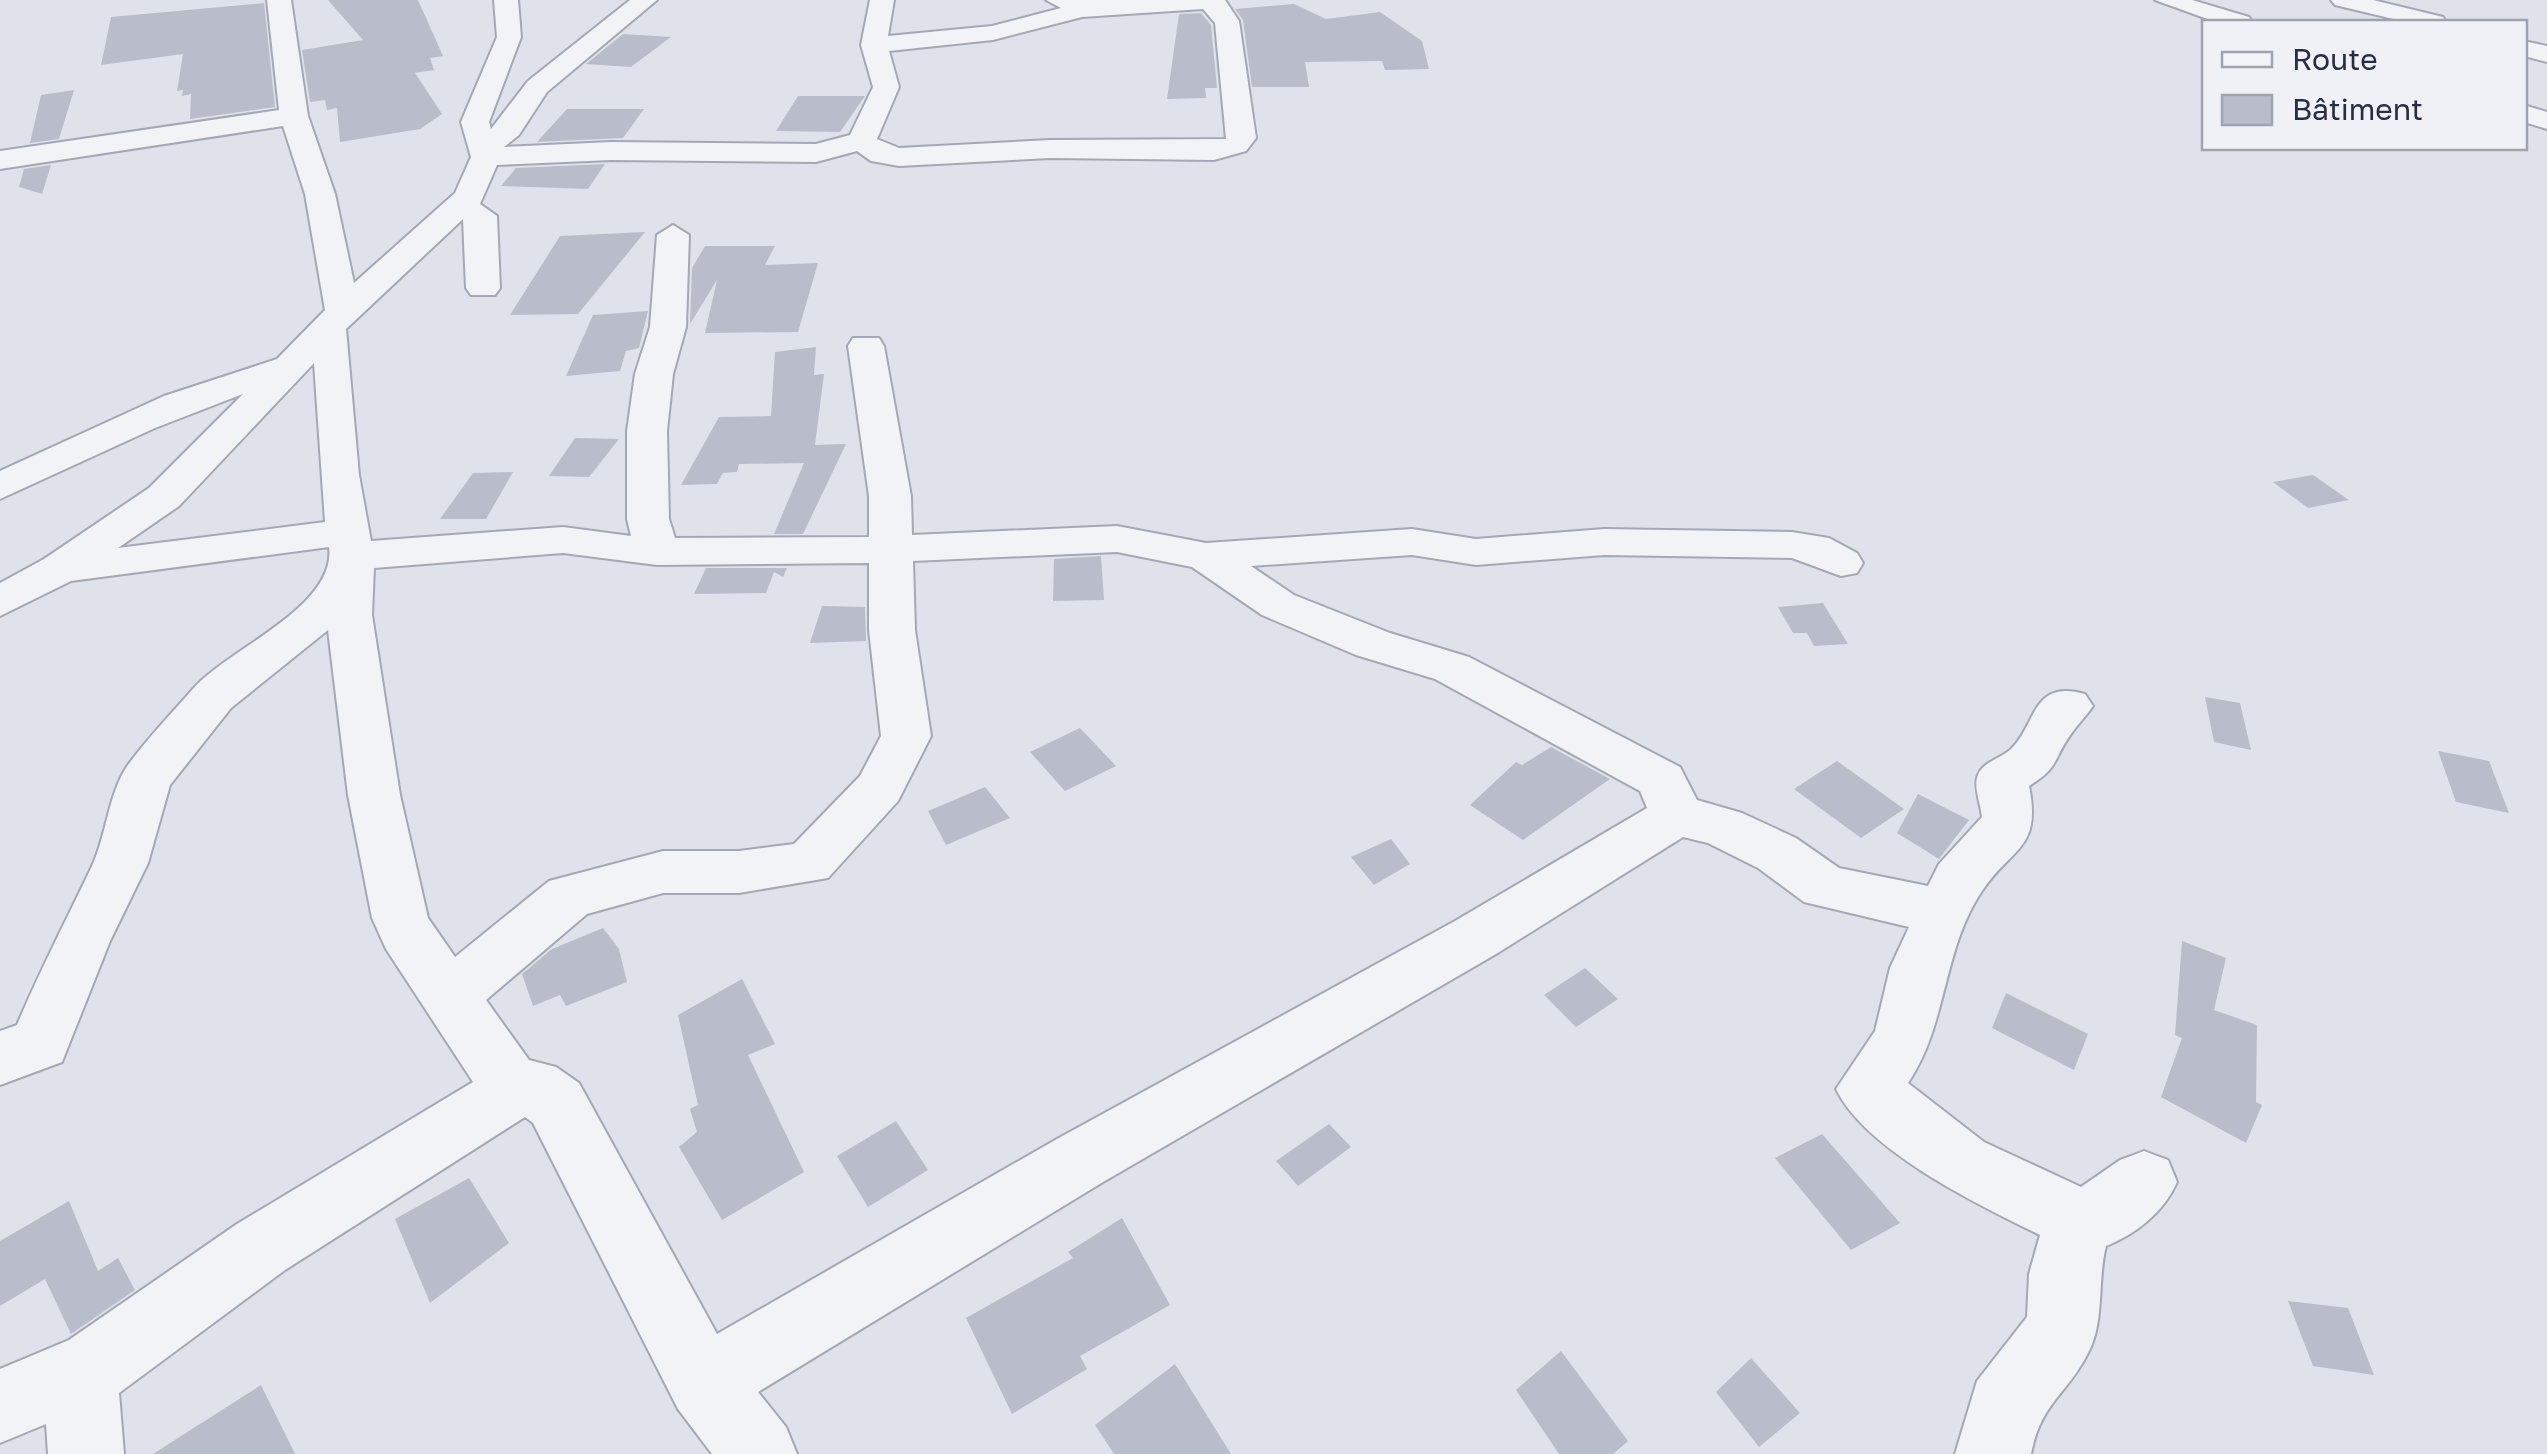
<svg xmlns="http://www.w3.org/2000/svg" width="2547" height="1454" font-family="'Golos Text',sans-serif">
<style>
.building{fill:#b9bdca}
.lines{fill:none;stroke-linecap:round;stroke-linejoin:round}
.minor-casing{stroke:#a4a8b4;stroke-width:4}
.minor{fill:#f2f3f7;fill-rule:evenodd}
</style>
<rect width="100%" height="100%" fill="#dfe2ea"/>
<path class="building" d="M328,0h90l25,56 -13,2 4,12 -19,3 27,41 -22,15 -80,13 -3,-34 -10,2 -2,-10 -15,2 -8,-52 61,-10z
M264,3l11,104 -85,12 1,-25 -9,2 1,-6 -6,1 6,-37 -82,11 10,-48z
M1294,4l32,15 54,-7 42,29 7,28 -44,1 -3,-9 -77,1 4,25h-57l-9,-67 -8,-11z
M1201,13l10,12 6,63h-12l1,10 -39,1 12,-85z
M623,34l48,3 -40,30 -45,-3z
M74,90l-15,49 -29,4 11,-48z
M798,96h67l-25,36 -64,-1z
M567,109h77l-21,29 -86,4z
M605,164l-17,25 -87,-3 15,-18z
M51,165l-9,29 -23,-7 5,-18z
M645,232l-67,82 -68,1 50,-79z
M705,246h70l-10,19 53,-2 -20,69 -93,1 12,-53 -27,44 2,-56z
M648,311l-9,37 -13,3 -6,20 -54,5 27,-61z
M816,347l-2,28 10,-1 -9,71 31,-1 -43,90h-29l30,-71 -65,1 -2,8 -14,1 -6,11 -36,1 38,-68 52,-1 4,-64z
M575,438l44,1 -30,38 -40,-1z
M513,472l-27,47h-46l33,-46z
M2313,475l36,25 -41,8 -35,-26z
M1101,556l3,44 -51,1 1,-42z
M706,568h81l-4,9 -9,-5 -8,21 -72,1z
M1823,603l25,41 -34,2 -7,-13h-14l-15,-26z
M822,606l43,1 1,34 -56,2z
M2205,697l35,6 11,47 -37,-8z
M1080,728l36,38 -51,25 -35,-39z
M1551,747l59,32 -87,61 -53,-35 46,-43 6,3z
M2438,751l51,10 20,52 -53,-11z
M1837,761l67,48 -43,29 -67,-49z
M985,787l25,31 -64,27 -18,-34z
M1918,794l51,26 -30,39 -42,-26z
M1391,839l19,25 -36,21 -23,-28z
M603,928l16,21 8,33 -61,24 -6,-11 -27,11 -11,-32 30,-25z
M2182,941l44,17 -12,52 43,15 -1,77 6,3 -16,38 -85,-46 21,-59 -7,-3z
M1585,968l33,31 -42,28 -32,-32z
M742,979l33,65 -27,11 56,117 -82,48 -43,-73 18,-15 -7,-23 8,-4 -20,-90z
M2006,993l82,41 -14,36 -82,-42z
M896,1121l32,49 -60,37 -31,-51z
M1329,1124l22,23 -53,39 -22,-25z
M1822,1134l78,89 -49,27 -76,-92z
M469,1178l40,65 -79,60 -35,-84z
M69,1201l29,70 20,-13 17,32 -64,44 -26,-55 -45,27v-65z
M1122,1218l48,87 -90,51 7,13 -75,45 -46,-96 107,-60 -5,-6z
M2288,1301l60,7 26,67 -61,-9z
M1561,1351l67,90 -15,13h-54l-43,-64z
M1751,1358l49,55 -41,34 -43,-55z
M1175,1364l56,90h-117l-19,-29z
M261,1385l34,69h-142z"/>
<g class="lines">
<g class="minor-casing">
<path id="minor" d="M267,0h24l17,116 27,78 19,89 101,-90 16,-36 -10,-35 36,-85 -3,-37h24l3,37 -32,85 2,7 37,-48 102,-81h27l-110,92 -28,43 -15,12 107,-5 205,2 34,-9 23,-48 -12,-42 9,-45h24l-6,36 104,-10 69,-18 -15,-8h179l14,21 17,117 -10,13 -32,9 -164,-2 -151,8 -28,-5 -14,-10 -41,11 -205,-2 -114,5 -17,39 17,12 3,72 -5,7h-24l-5,-7 -3,-69 -117,110 13,146 12,66 192,-14 68,9 -4,-17v-88l8,-57 15,-47 7,-92 16,-10 16,10 -3,92 -13,47 -6,57 2,88 6,19 194,-1v-41l-21,-150 5,-8h26l5,8 27,150 1,39 205,-9 89,17 206,-14 64,10 128,-10 188,3 37,6 28,15 6,10 -6,10 -16,3 -49,-18 -188,-3 -128,10 -64,-10 -161,11 43,29 96,38 79,24 211,110 17,33 45,13 54,25 43,30 89,18 11,-22 43,-47c-1,-11 -8,-29 -5,-39 4,-17 25,-19 35,-30 25,-25 20,-69 73,-54l8,12c-7,10 -15,18 -22,28 -19,26 -10,32 -42,52 13,64 -18,61 -47,105 -40,59 -34,133 -74,192l76,59 97,45 39,-27 24,-9 24,9 9,22c-13,30 -41,52 -71,64 -9,35 -1,75 -18,107 -21,42 -47,49 -57,101h-76l22,-73 50,-64 2,-43 11,-39c-61,-30 -174,-84 -204,-146l39,-58 15,-63 19,-41 -105,-25 -46,-34 -50,-25 -25,-6 -187,117 -393,228 -345,210 28,35 11,27h-85l-34,-45 -145,-286 -8,-6 -240,153 -166,123 5,61h-76l-2,-30 -46,19v-74l69,-29 168,-116 236,-142 -87,-133 -14,-31 -24,-123 -20,-165 -97,78 -61,77 -22,78 -38,78 -48,121 -62,23v-54l17,-6c23,-55 50,-106 75,-159 15,-32 16,-72 36,-101 19,-26 43,-51 64,-75 35,-41 145,-83 137,-143l-258,34 -71,35v-33l44,-24 105,-71 94,-94 -88,34 -155,71v-28l164,-75 113,-37 48,-49 -20,-116 -22,-68 -283,43v-18l279,-41zM1203,9l12,14 11,116 -176,1 -151,8 -22,-9 22,-52 -10,-36 104,-11 89,-23zM314,363l11,159 -207,26 61,-42zM1117,552l75,15 70,48 94,40 79,24 205,112 7,17 -192,113 -398,218 -340,195 -138,-251 -23,-16 -27,-7 -43,-60 101,-86 76,-21h76l89,-15 70,-77 33,-65 -16,-106 -2,-69zM563,553l94,12 212,-2v67l12,106 -21,40 -66,68 -55,7h-76l-114,30 -94,76 -27,-39 -28,-123 -28,-180 2,-47z
M2155,0h37l57,17 3,5h-36z
M2331,0h42l70,17 3,5h-40l-71,-17z
M2524,41l23,5v16l-23,-6z
M2524,105l23,7v17l-23,-7z"/>
</g>
<use href="#minor" class="minor"/>
</g>
<rect x="2202" y="20" width="325" height="130" fill="#eff1f7" stroke="#9fa3af" stroke-width="2.5"/>
<rect x="2222" y="52" width="50" height="15" fill="#f2f3f7" stroke="#9fa3af" stroke-width="2.5"/>
<text x="2292" y="70" font-size="30" fill="#272d42">Route</text>
<rect x="2222" y="95" width="50" height="30" fill="#b9bdca" stroke="#9fa3af" stroke-width="2.5"/>
<text x="2292" y="120" font-size="30" fill="#272d42">Bâtiment</text>
</svg>
